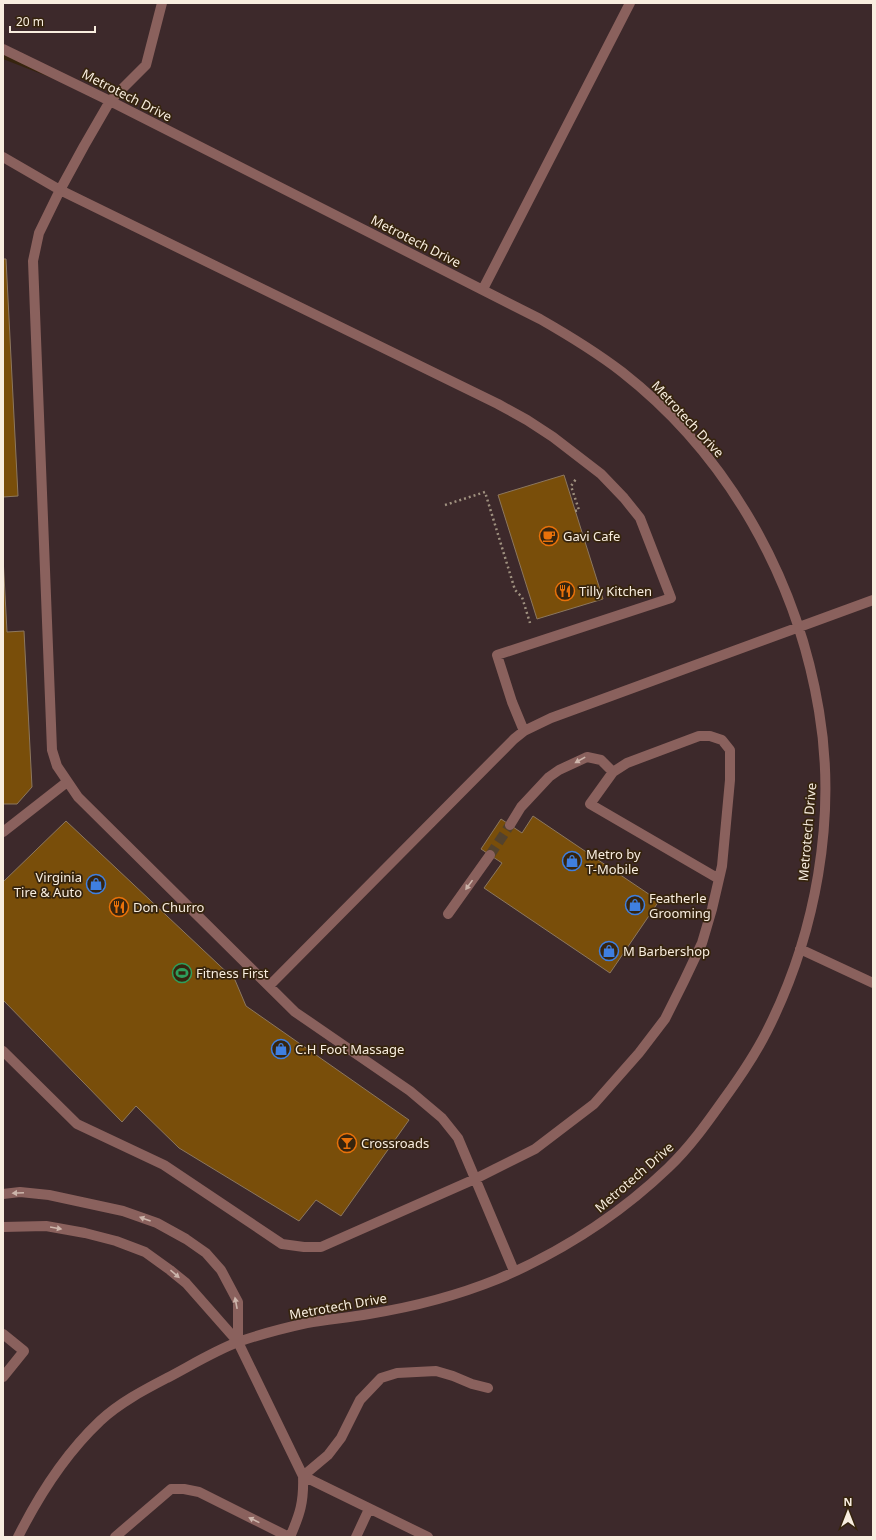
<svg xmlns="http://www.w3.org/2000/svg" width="876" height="1540" font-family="'Noto Sans',sans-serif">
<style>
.commercial{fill:#3d292b}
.building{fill:#794e0a;stroke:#8c775f}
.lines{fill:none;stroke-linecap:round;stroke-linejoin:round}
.minor-tunnel{stroke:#53422d;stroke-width:10;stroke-dasharray:10 5;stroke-linecap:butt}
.path{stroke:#9f917f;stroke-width:2.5;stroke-dasharray:2 3;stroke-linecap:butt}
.minor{stroke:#8a615d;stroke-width:10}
.oneway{fill:#ccb5ab}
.labels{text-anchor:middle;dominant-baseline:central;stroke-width:3.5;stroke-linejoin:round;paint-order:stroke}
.street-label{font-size:13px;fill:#f8eddf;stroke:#36240e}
.poi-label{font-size:13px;fill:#f8eddf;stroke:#36240e;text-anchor:start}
</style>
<rect width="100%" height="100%" fill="#36240e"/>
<path class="commercial" d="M3,3h870v1534h-870v-1478l103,40 -103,-55z"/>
<path class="building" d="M3,259h3l12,237 -15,1z
M564,475l39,124 -66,20 -39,-124z
M3,557l4,75 17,-1 8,156 -15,17h-14z
M533,816l126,85 -49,72 -126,-85 18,-25 -21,-14 20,-30 21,14z
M66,821l169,159 11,26 163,114 -68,96 -25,-16 -17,21 -120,-73 -43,-42 -14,16 -119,-122v-118z"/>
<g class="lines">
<path class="minor-tunnel" d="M490,855l20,-30"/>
<path class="path" d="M445,505l40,-13 30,98 7,7 8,26
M575,511l4,-1 -8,-24 5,-7"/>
<path class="minor" d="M162,3l-16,62 -36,36 -26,45 -24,44 -21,43 -6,28 19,489 5,16 21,31 217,215 115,79 32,27 16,20 56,133
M3,49l107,52 430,218c28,16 56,33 82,53 106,83 175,206 197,339 18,107 -3,223 -52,320 -12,24 -27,46 -43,68 -17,24 -34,48 -56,69 -49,47 -107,84 -170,111 -42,17 -85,28 -129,35 -21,4 -42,5 -62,9 -23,5 -46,11 -69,19 -24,9 -48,24 -71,36 -23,12 -48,25 -67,43 -35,33 -61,74 -82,116
M3,157l57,33 438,214 29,16 26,17 48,37 23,24 16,20 31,80 -174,57 15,47 12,29
M483,289l147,-286
M510,825l11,-18 28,-30 10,-7 28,-13 14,3 12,12
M3,832l64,-50
M448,914l42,-59
M800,949l73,34
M269,986l245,-247 10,-8 27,-13 322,-118
M3,1051l74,73 87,41 118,79 22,3h17l154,-68 60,-30 59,-45 45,-51 26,-34 19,-38 18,-38 10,-34 10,-43 8,-86v-30l-8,-10 -12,-4h-11l-72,27 -14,9 -23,32 129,75
M3,1194l17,-2 29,3 74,16 34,12 29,16 20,14 15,17 17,32v40
M3,1227l43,-1 39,7 31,8 29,11 25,18 16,13 52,59 65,134c1,26 -3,38 -13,61
M3,1334l21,17 -21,26
M303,1476l25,-21 13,-17 19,-38 21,-22 16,-5 39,-2 17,5 19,8 16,4
M303,1476l125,61
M115,1537l56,-48h13l15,3 90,45
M356,1537l13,-28"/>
</g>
<defs><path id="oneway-solid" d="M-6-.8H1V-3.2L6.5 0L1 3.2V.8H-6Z"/></defs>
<g class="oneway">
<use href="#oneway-solid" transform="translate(580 760) rotate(151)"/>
<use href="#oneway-solid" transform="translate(469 885) rotate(126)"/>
<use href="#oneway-solid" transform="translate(18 1193) rotate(178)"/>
<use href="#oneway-solid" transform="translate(145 1219) rotate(-160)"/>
<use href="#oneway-solid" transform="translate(56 1228) rotate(10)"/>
<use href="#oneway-solid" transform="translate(175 1274) rotate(41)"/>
<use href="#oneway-solid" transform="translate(236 1303) rotate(-101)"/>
<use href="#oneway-solid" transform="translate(254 1520) rotate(-154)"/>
</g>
<defs>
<g id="cafe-ring" transform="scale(1)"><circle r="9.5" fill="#36240e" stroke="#e8710a" stroke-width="1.5"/><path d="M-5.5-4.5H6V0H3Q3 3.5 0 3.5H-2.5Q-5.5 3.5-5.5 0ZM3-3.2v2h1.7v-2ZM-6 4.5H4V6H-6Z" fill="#e8710a"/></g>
<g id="restaurant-ring" transform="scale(1)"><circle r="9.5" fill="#36240e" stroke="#e8710a" stroke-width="1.5"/><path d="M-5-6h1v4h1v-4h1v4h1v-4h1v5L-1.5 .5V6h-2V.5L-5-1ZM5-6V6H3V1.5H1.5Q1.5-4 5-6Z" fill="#e8710a"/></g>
<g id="shop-ring" transform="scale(1)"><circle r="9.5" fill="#36240e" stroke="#3f7fe0" stroke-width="1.5"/><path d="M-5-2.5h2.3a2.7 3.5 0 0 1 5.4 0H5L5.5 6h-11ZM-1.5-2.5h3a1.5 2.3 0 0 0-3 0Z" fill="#3f7fe0"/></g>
<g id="stadium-ring" transform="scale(1)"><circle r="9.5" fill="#36240e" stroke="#2e9e5b" stroke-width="1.5"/><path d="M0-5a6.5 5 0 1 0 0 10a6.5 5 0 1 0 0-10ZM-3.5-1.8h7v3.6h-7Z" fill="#2e9e5b"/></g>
<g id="bar-ring" transform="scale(1)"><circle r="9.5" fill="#36240e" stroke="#e8710a" stroke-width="1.5"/><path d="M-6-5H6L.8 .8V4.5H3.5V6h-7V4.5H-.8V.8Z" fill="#e8710a"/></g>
</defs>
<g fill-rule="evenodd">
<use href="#cafe-ring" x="549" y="536"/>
<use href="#restaurant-ring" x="565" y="591"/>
<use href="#shop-ring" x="572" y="861"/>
<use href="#shop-ring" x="96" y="884"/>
<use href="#shop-ring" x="635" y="905"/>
<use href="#restaurant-ring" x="119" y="907"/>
<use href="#shop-ring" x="609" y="951"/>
<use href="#stadium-ring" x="182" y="973"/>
<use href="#shop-ring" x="281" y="1049"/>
<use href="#bar-ring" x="347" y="1143"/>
</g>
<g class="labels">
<g class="street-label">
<text transform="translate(127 95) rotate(27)">Metrotech Drive</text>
<text transform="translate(416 241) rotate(27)">Metrotech Drive</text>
<text transform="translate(688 419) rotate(47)">Metrotech Drive</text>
<text transform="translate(807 832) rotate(-85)">Metrotech Drive</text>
<text transform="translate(634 1177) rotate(-41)">Metrotech Drive</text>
<text transform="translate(338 1306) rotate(-10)">Metrotech Drive</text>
</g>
<g class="poi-label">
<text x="563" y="536">Gavi Cafe</text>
<text x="579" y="591">Tilly Kitchen</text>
<text x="586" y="854">Metro by<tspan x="586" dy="15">T-Mobile</tspan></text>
<text x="82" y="877" text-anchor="end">Virginia<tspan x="82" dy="15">Tire &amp; Auto</tspan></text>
<text x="649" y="898">Featherle<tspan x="649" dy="15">Grooming</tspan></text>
<text x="133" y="907">Don Churro</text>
<text x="623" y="951">M Barbershop</text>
<text x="196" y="973">Fitness First</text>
<text x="295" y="1049">C.H Foot Massage</text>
<text x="361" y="1143">Crossroads</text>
</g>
</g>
<rect width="876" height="1540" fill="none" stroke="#f8eddf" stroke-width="8"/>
<g transform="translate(848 1512)" stroke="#36240e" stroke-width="3" paint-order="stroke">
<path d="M0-3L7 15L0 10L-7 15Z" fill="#f8eddf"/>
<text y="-6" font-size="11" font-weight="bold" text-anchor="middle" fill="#f8eddf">N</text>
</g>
<path d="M10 26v6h85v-6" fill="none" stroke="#f8eddf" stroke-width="2"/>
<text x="16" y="26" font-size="12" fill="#f8eddf" stroke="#36240e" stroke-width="3" paint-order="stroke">20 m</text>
</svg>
